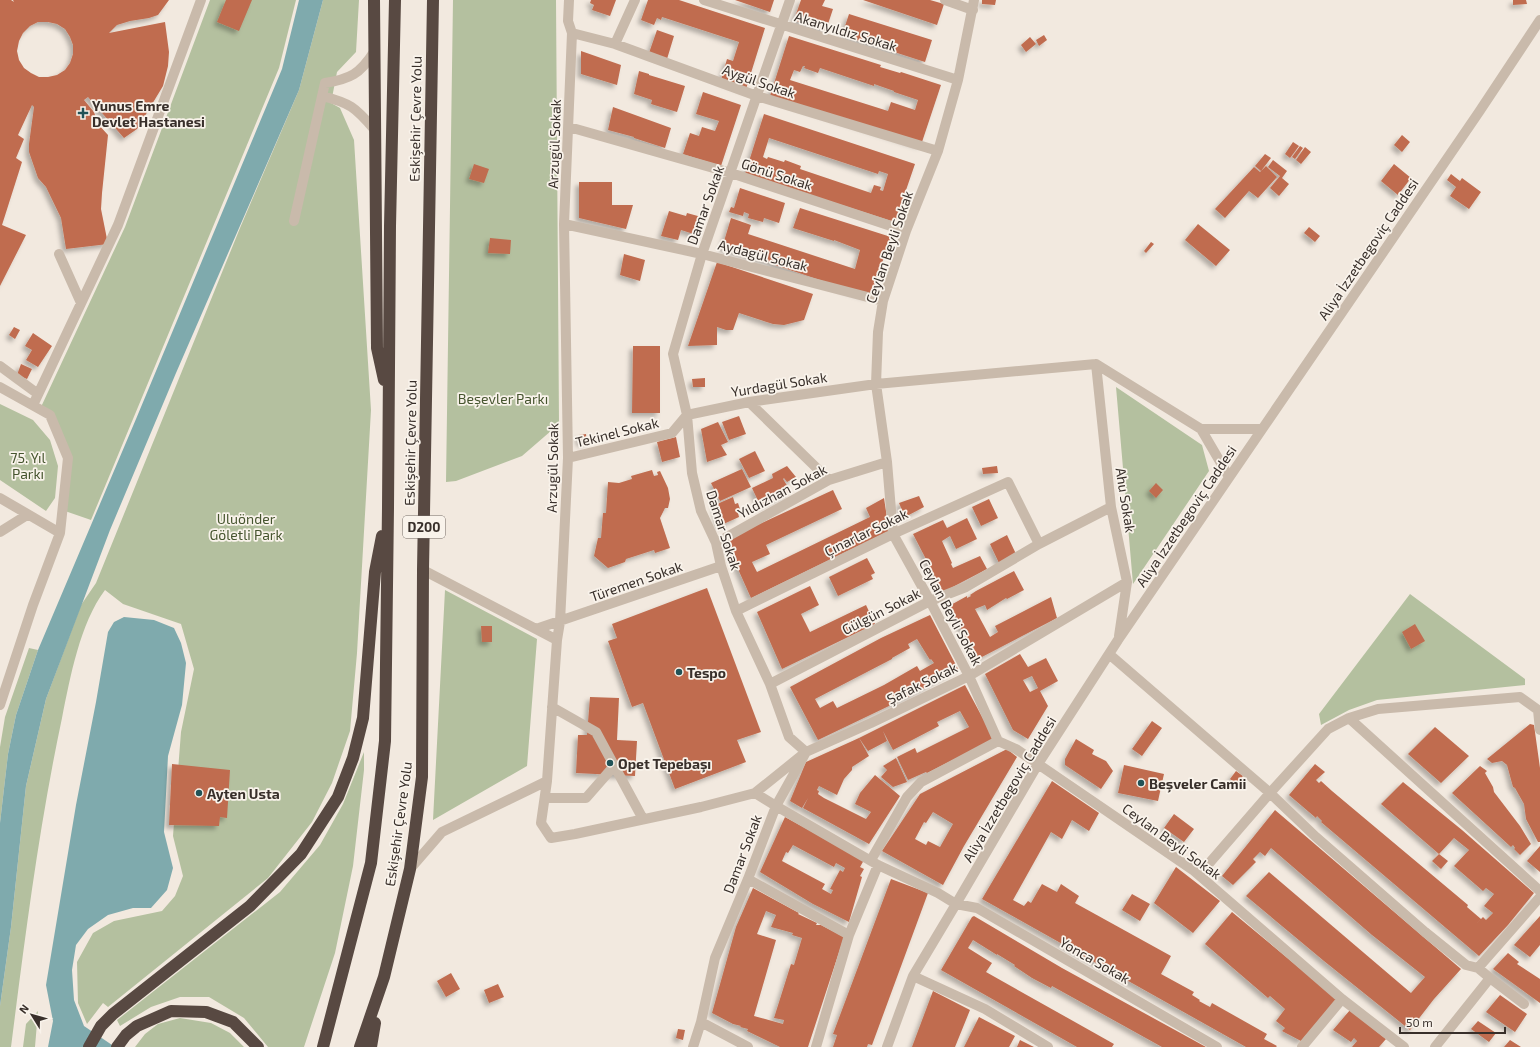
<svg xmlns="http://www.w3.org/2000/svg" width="1540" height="1047" font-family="'Exo 2',sans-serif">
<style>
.green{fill:#b4c09f}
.water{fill:#7faaad}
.building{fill:#c06c4f;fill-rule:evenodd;filter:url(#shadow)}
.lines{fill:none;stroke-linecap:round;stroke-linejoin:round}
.minor{stroke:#c9baab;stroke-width:10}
.highway{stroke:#584942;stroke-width:12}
.poi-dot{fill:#215257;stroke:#f9f3eb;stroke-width:1.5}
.labels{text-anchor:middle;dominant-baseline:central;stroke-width:3.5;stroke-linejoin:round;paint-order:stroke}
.shield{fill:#f9f3eb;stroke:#726a64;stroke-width:1}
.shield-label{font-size:13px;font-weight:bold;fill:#382f2a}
.street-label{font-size:14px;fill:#382f2a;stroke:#f9f3eb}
.poi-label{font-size:14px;font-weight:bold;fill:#382f2a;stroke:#f9f3eb;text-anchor:start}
.park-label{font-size:14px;fill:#46552f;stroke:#f9f3eb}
</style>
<defs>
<filter id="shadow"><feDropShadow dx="-3.5" dy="3.5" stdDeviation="2" flood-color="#0004"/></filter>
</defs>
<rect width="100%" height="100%" fill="#f2e9df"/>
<path class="green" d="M210,0h86l-17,68 -188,452 -26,-9 6,-52 -30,-52 84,-180z
M323,0h36l-3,52 -19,20 -6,31 9,5 14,32 17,270 -14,243 -7,78 -18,52 -20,39 -44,56 -160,129 -5,-4 -16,21 -9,-21 -1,-41 16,-29 21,-12 48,-10 13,-15 8,-20 -10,-40 8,-104 13,-63 -13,-45 -58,-20 -18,-14c-25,33 -35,88 -43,128 -23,108 -37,219 -51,329h-11v-41l11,-79 15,-141 20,-87 35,-94 15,-22 144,-355 59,-138z
M453,0h103l3,424 -37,32 -66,25 -10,1z
M1116,387l86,58 7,26 -76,113z
M0,404l33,16 17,20 8,26 -3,32 -9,13 -46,-31z
M445,590l92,49 -10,127 -94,54z
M1410,594l115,85v6l-148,15 -28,10 -28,15 -2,-11z
M29,648l9,2 -22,65 -8,39 -8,69v-76l5,-30z
M364,752v18l-11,96 -18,87 -31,94h-36l-24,-29 -35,-21h-29l-29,10 -31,19 -3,-6 163,-128 40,-47 23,-41z
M38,1011l-3,36h-12l3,-23z
M180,1018l31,5 19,10 14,14h-109l10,-13 13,-10z"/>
<path class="water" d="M299,0h24l-24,90 -123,283 -66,157 -64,169 -20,87 -15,141 -11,79v-183l8,-69 8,-39 22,-65 98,-231 146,-350z
M124,617l30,3 20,8 7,15 5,20 -4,42 -14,51 -4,76 9,36 -6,22 -16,18h-18l-25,7 -20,14 -12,16 -4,25 2,30 10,26 31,21h-67l5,-26 -7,-36 30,-180 20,-103 12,-70 6,-10z"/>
<path class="building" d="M0,0h11l3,2 -1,-2h156l-11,15 -9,3 -19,3 -13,4 -8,8 56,-11 4,30 -1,14 -5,20 -26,43 -13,9 -36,-41 -4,3 10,12 4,12 10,11 -6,58 -1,16 7,35 -42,5 -5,-31 -15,-31 -8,-9 -9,-26v-8l5,-37 -2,-2 -14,30 6,4 -8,19 6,4 -20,63 24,10 -26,51zM38,22h10l9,2 8,5 5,8 3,8v9l-3,9 -5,7 -8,5 -9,2h-9l-8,-4 -7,-5 -5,-8 -2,-9 2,-10 4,-8 7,-7z
M226,0h26l-13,31 -22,-9z
M591,0h25l-6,16 -18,-6 2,-5 -4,-2z
M648,0h31l86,28 -19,61 -25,-9 6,-21 6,2 6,-19 -77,-25 -1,3 -4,-2 -3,7 -13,-5z
M735,0h39l-4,12z
M801,0h24l-3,6 11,3 -7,21 -32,-10z
M863,0h67l14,4 -7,21z
M982,0h14l-1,5 -13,-1z
M1513,0h13l1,4 -14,1z
M849,14l83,26 -7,22 -83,-27z
M657,30l17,6 -7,23 -18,-6z
M1044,35l3,5 -8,6 -3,-6z
M789,36l92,29 -1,2 20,6 1,-1 40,13 -20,60 -151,-49zM803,66h2l-1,2 14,5 2,-5 54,18v-2l20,7v1l24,8 -3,10 -24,-8 -3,9 -98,-31 4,-10 6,2z
M1030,37l6,7 -10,8 -5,-7z
M581,51l40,14 -4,20 -36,-11z
M639,71l10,3v1l36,11 -8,26 -26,-8 1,-4 -18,-6z
M703,92l38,13 -20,61 -38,-12 7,-21 9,3 3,-9 13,4 4,-10 -23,-7z
M613,107l58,21 -6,20 -31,-10v-1l-26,-7z
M764,114l151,50 -20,58 -150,-48zM769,138l109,36 1,-3 9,3 -5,17 -3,-1 1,-3 -7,-2 -3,8 -71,-24 1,-3 -16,-6 -1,2 -16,-5 -1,2 -4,-2z
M1402,135l8,7 -8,10 -8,-7z
M1293,142l6,4 -9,12 -5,-4z
M1300,146l3,2 -8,11 -3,-2z
M1305,147l6,5 -10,12 -5,-4z
M1265,154l6,4 -10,13 -6,-5z
M1273,160l14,11 -5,7 7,6 -10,12 -9,-8 10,-12 -12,-9z
M474,164l15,5 -5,14 -15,-4z
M1394,164l17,14 -13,17 -17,-14z
M1266,166l11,11 -19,21 -9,-7 -24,27 -10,-9 39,-42 6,5z
M1451,174l9,7 2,-3 19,14 -12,17 -19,-13 6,-9 -9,-7z
M579,182h33v23h21l-7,24 -47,-11z
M740,188l45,15 -6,20 -15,-5 -1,4 -15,-4 1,-4 -5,-2 -1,4 -14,-4 2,-5 3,1z
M800,208l91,29 -18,52 -5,7 -96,-32 1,-1 -51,-15 9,-30 20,7 -3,9 107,35 5,-19 -26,-10v1l-41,-13z
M669,211l17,5 1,-3 18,5 -5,18 -19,-6 -3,10 -17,-4z
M1198,224l32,26 -14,16 -31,-26z
M1309,227l11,9 -5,6 -11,-9z
M490,238l21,2 -1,14 -22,-1z
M1151,242l3,2 -8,9 -2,-2z
M624,254l21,6 -5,21 -20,-6z
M717,262l96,32 -9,26 -20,5 -11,-1 -34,-11 -6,17h-7l-9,-3v18l-29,1z
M14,327l6,3 -5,9 -6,-4z
M33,333l19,13 -14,21 -12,-7 6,-10 -7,-4z
M633,346h27v67h-28z
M21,364l11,5 -5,10 -10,-4z
M705,378v9h-12l-1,-8z
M739,416l7,18 -17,6 -7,-18z
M718,422l10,20 -7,3 6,10 -20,7 -6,-33z
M586,434l1,9h-7l-1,-8z
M676,437l4,20 -18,5 -5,-20z
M755,451l10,20 -16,7 -10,-19z
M787,466l9,11 -9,5 -3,-4 -1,1 8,13 -30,15 -9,-19 21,-10 -1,-4z
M997,466l1,7 -15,1 -1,-6z
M742,469l9,18 -31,14 -9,-18z
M652,470l2,6 4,-1 -1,-3 3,-1 8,17 2,11 -2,9h-3l-5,10 10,30 -15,5 -1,-3 -28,9 -1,3 -17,6 -14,-12 4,-18h3l2,-25h3l2,-31 11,1 13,-4 -1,-3z
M1156,483l7,7 -7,8 -7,-7z
M833,490l9,19 -76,36 4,9 -18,8 5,10 113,-55 -4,-9 18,-10 5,33 -138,67 -26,-58z
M919,496l5,11 -19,10 -6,-14z
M733,497l2,7 3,-1 3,9 -3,1 1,4 -20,9 -4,-21z
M989,499l9,19 -17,8 -9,-19z
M967,518l10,21 -21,10 -6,-13 -8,5 10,22 -1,1 2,4 27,-12 7,13 -44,23 -30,-58 30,-14 4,8z
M1007,535l9,19 -17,9 -9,-19z
M867,558l8,15 -4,2 2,4 -35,17 -9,-19z
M1014,571l10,19 -17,9 -1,-1 -19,12 -2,-5 -10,4 15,28 8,-5 -3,-6 56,-29 6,21 -79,41 -29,-53 18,-10v2l4,-2 -1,-1 6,-4z
M810,586l9,19 -18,9 9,18 56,-27 9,19 -93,45 -25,-57z
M707,588l54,144 -24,8 9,22 -71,27 -32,-86 -11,4 -24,-66 9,-3 -5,-14z
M930,615l28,54 -44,25 -96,46 -28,-53 91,-49zM917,639l13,21 1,-1 3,4 -14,8 -3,-5 -33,19 -47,23 -4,-7 -13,7 -5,-9 77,-40v-1l18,-10 -2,-4z
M1415,624l10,17 -14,8 -9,-17z
M481,626h11v16h-10z
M1020,654l8,13 18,-9 12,23 -18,10 8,15 -20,33 -15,-9 -28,-56zM1032,676l6,12 -8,4 -7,-12z
M965,685l29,54 -67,34 -1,-1 -18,8 -11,-23 18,-9 2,5 52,-26 -9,-16 -23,11 2,4 -46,24 -10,-19 4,10 -19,10 -9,-13z
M590,697l29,1 -2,42 20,1 -2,35 -59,-3 2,-38h9z
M1152,721l10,7 -20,28 -10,-7z
M1530,724l4,1 6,43v74h-2l-12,-23 -2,-15 -9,-16 -2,-1 -6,-22 -5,-4 -10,2 -5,-4z
M1435,727l34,29 -28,27 -33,-29z
M859,738l10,18 -17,11v3l-8,9 -7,16 -18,-9 -2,4 2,1 -1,3 6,4 42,21 5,-7 -16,-8 5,-11 15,-18 25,21 -31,48 -66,-36 5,-10 -6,10 -12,-7 16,-39z
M1076,739l18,11 -2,4 14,7 7,10 -12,18 -36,-24v-6z
M1007,749l10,8 -53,89 -21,39 -61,-34 38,-57zM933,812l20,12 -13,23 -12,-6 -2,4 -11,-6 9,-17 2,1z
M896,758l11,24 -14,5 -12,-10 6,-7 -4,-4z
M172,764l58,6 -3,48 -7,-1 -1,9 -50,-1z
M1315,764l10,8 -9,8 3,3 2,-2 11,10 136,114 -1,2 14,12 -4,4 6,-6 3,3 7,-7 -9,-7 10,-12 -8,-6 -3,3 -29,-25 15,-16 -15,-12 -15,16 -58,-50 22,-22 59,48 72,63 -26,32 -29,31 -158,-134 1,-1 -5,-5 -1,2 -27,-23z
M1124,765l40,9 -6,27 -40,-8z
M1480,766l7,5 -2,2 8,14 1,5 26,34 11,18 -11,11 -6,-6 1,-1 -2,-3 -2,2 -59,-54z
M1236,771l7,5 -7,8 -6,-5z
M1052,781l47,32 -10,18 -17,-11 -10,19 -11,-7 -38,68 11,6 4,-5 3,2 11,-19 15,8 4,-8 18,12 -4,7 96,53 -10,18 33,18 -2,3 8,5 -1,1 11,6 2,-4 55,31 -3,5 13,7 -1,1h-30l-264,-148z
M1275,810l186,159 -27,30 -24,31 -86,-69 -78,-65 23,-24 142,121 14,-16 -53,-42 -101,-87 -6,8 -5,-4 -7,7 3,3 -23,23 -11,-9z
M1174,814l20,15 -10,13 -20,-14z
M785,817l79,43 -4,7 4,2 -4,7 2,1 -13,45 -36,-18 -53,-32zM793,845l41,22 2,-4 9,5 -2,4 -3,-2 -10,19 3,1 -2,4 -9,-5 3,-5 -43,-23 4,-9 2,1z
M1540,846v26l-13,-11z
M1439,854l9,7 -7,8 -9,-8z
M1176,867l44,34 -27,32 -39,-30z
M891,879l37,14 -56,152 -4,-1 -1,3h-34l4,-12 -4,-1z
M753,888l46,25 -1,1 19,9 -1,2h5l23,12 -36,110h-28l-33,-16 1,-2 -8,-2 1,-1 -8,-2 -21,-11 24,-86zM766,911l10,4 -5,12 22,6 -1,2 10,3 -8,27 -3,-1 -17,54 10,2 -1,4 -29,-8 22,-76 -19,-6z
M1132,894l18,10 -10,17 -18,-11z
M1232,912l105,87 -36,42 -19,-10 3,-3 -9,-7 9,-12 -15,-13 -2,2 -63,-54z
M974,916l88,52 144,79h-44l-110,-61 -1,2 -19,-10 -18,-12 1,-1 -18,-11v1l-24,-15 -5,8 24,15 -6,9 128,72 -2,3h-35l-136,-77 31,-53z
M1540,916v29l-10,12 -16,-12z
M1508,953l11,9 -2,2 23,15v24l-47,-34z
M451,973l9,16 -14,8 -9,-16z
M498,984l6,13 -15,6 -5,-13z
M933,991l37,19 -15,37h-43z
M1500,995l27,19 -12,18 -29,-20z
M1350,1010l36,29 -7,8h-27l5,-6 -3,-3 -3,4 -18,-12z
M979,1017l36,19 -6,11h-45z
M1478,1021l18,12 -7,9 -18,-13z
M678,1029l7,1 -2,10 -7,-2z
M1020,1040l14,7h-17z
M1510,1040l11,7h-17z"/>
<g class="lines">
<path class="minor" d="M569,0l-1,21 4,12 -8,191 4,234 -8,164 -3,18 -10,141 -6,42 10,15 24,-4 126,-27 54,-14 51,-41 65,-29 98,-47 158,-94
M704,0l254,80
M945,0l28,10
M974,0l-16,80 -20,71 -32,80 -23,70 -5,31 -2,52 11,78 6,72 37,67 39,75 29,65 18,8 177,121 149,129 62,48
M572,33l43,11 142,52 181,55
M615,44l20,-44
M322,96c28,7 33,11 52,33
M569,127l162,46 175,58
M294,221l31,-138c25,-4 35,-9 49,-31
M564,224l138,30 181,47
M59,254l22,49
M1096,364l15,143 16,75 -8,54
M0,366l38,28
M0,387l50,28 18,43 -8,75 -27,72 -33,100
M749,402l80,78
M33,405l85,-180 83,-225
M687,415l62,-13 127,-18 220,-20 105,65
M568,458l104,-25 15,-18
M1229,477l-28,-48h60
M0,498l60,35
M0,532l27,-17
M716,543l113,-63 58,-18
M423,570l134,70
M736,611l157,-77 115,-52 31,62
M536,629l185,-63
M1109,654l161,139 46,44 109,95 41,33 12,3
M770,684l160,-83 36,-14 73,-43 72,-37
M552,707l44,25 47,87
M1349,718l191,173
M755,793l21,13 102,59 60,28 18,11 21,4 240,139
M545,798h41l28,-32
M871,860l36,-63 14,-15 77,-41
M410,869l32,-37 105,-51
M1199,875l71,-82 58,-64 21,-11 29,-9 142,-12 18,13 2,20
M748,879l101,56
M913,976l72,33 63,38
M1490,978l34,26
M701,1022l47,25
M693,1047l8,-25 14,-64 33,-79 28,-73 30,-54 -17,-15 -19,-53 -34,-73 -15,-45 -5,-23 -15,-32 -9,-38 -5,-58 -14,-61 29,-100 88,-254
M816,1047l33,-112 29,-70
M887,1047l26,-71 43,-72 82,-140 80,-124 361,-528 61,-92
M1302,1047l40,-48
M1435,1047l55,-69 -12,-10 62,-71"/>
<path class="highway" d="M374,0l3,348 7,32
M89,1047l12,-21 12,-12 137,-108 51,-52 37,-57 15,-39 10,-40 12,-146 7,-36
M117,1047l9,-12 11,-9 34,-15 35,1 27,10 25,25
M323,1047l48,-184 14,-122 3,-233 2,-282 5,-226
M360,1047l24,-70 26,-108 12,-92 1,-207 10,-570
M371,1047l4,-24"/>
</g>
<g class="poi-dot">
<path d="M81 107h4v4h4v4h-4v4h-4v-4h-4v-4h4z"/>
<circle cx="679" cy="672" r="4"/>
<circle cx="610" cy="763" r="4"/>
<circle cx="1141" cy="783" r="4"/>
<circle cx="199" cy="793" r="4"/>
</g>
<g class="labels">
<rect class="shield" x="403" y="516" width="42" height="22" rx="3"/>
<g class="shield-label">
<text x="424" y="527">D200</text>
</g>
<g class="street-label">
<text transform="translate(846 31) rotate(17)">Akanyıldız Sokak</text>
<text transform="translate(759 81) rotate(19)">Aygül Sokak</text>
<text transform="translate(415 119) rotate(-89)">Eskişehir Çevre Yolu</text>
<text transform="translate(554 144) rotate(-88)">Arzugül Sokak</text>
<text transform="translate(777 174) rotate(18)">Gönü Sokak</text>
<text transform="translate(705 205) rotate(-70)">Damar Sokak</text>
<text transform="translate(889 247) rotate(-71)">Ceylan Beyli Sokak</text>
<text transform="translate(1368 249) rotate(-56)">Aliya İzzetbegoviç Caddesi</text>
<text transform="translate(763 255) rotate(14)">Aydagül Sokak</text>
<text transform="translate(779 384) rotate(-9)">Yurdagül Sokak</text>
<text transform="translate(617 432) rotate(-14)">Tekinel Sokak</text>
<text transform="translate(410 443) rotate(-89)">Eskişehir Çevre Yolu</text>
<text transform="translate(552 468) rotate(-89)">Arzugül Sokak</text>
<text transform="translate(782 491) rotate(-28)">Yıldızhan Sokak</text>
<text transform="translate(1126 500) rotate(81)">Ahu Sokak</text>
<text transform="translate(1186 516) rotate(-56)">Aliya İzzetbegoviç Caddesi</text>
<text transform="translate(724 530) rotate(72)">Damar Sokak</text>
<text transform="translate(866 532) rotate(-26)">Çınarlar Sokak</text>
<text transform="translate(636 581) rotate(-19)">Türemen Sokak</text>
<text transform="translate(881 611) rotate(-27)">Gülgün Sokak</text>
<text transform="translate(951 612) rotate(62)">Ceylan Beyli Sokak</text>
<text transform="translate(922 683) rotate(-26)">Şafak Sokak</text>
<text transform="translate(1009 789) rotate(-59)">Aliya İzzetbegoviç Caddesi</text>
<text transform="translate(398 824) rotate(-82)">Eskişehir Çevre Yolu</text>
<text transform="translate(1172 841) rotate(36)">Ceylan Beyli Sokak</text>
<text transform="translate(742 854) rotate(-69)">Damar Sokak</text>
<text transform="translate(1095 960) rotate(30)">Yonca Sokak</text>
</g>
<g class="poi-label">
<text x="92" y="105">Yunus Emre<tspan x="92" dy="16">Devlet Hastanesi</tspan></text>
<text x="687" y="672">Tespo</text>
<text x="618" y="763">Opet Tepebaşı</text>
<text x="1149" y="783">Beşveler Camii</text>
<text x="207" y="793">Ayten Usta</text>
</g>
<g class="park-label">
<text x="503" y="398">Beşevler Parkı</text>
<text x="28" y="457">75. Yıl<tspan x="28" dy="16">Parkı</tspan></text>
<text x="246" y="518">Uluönder<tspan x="246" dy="16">Göletli Park</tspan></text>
</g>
</g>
<g transform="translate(32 1015) rotate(307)" stroke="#f9f3eb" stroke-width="3" paint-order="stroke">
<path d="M0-3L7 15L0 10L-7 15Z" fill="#382f2a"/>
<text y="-6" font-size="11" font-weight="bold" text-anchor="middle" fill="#382f2a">N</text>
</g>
<path d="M1400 1027v6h105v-6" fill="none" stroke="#382f2a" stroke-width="2"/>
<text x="1406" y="1027" font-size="12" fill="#382f2a" stroke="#f9f3eb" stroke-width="3" paint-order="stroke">50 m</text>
</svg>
